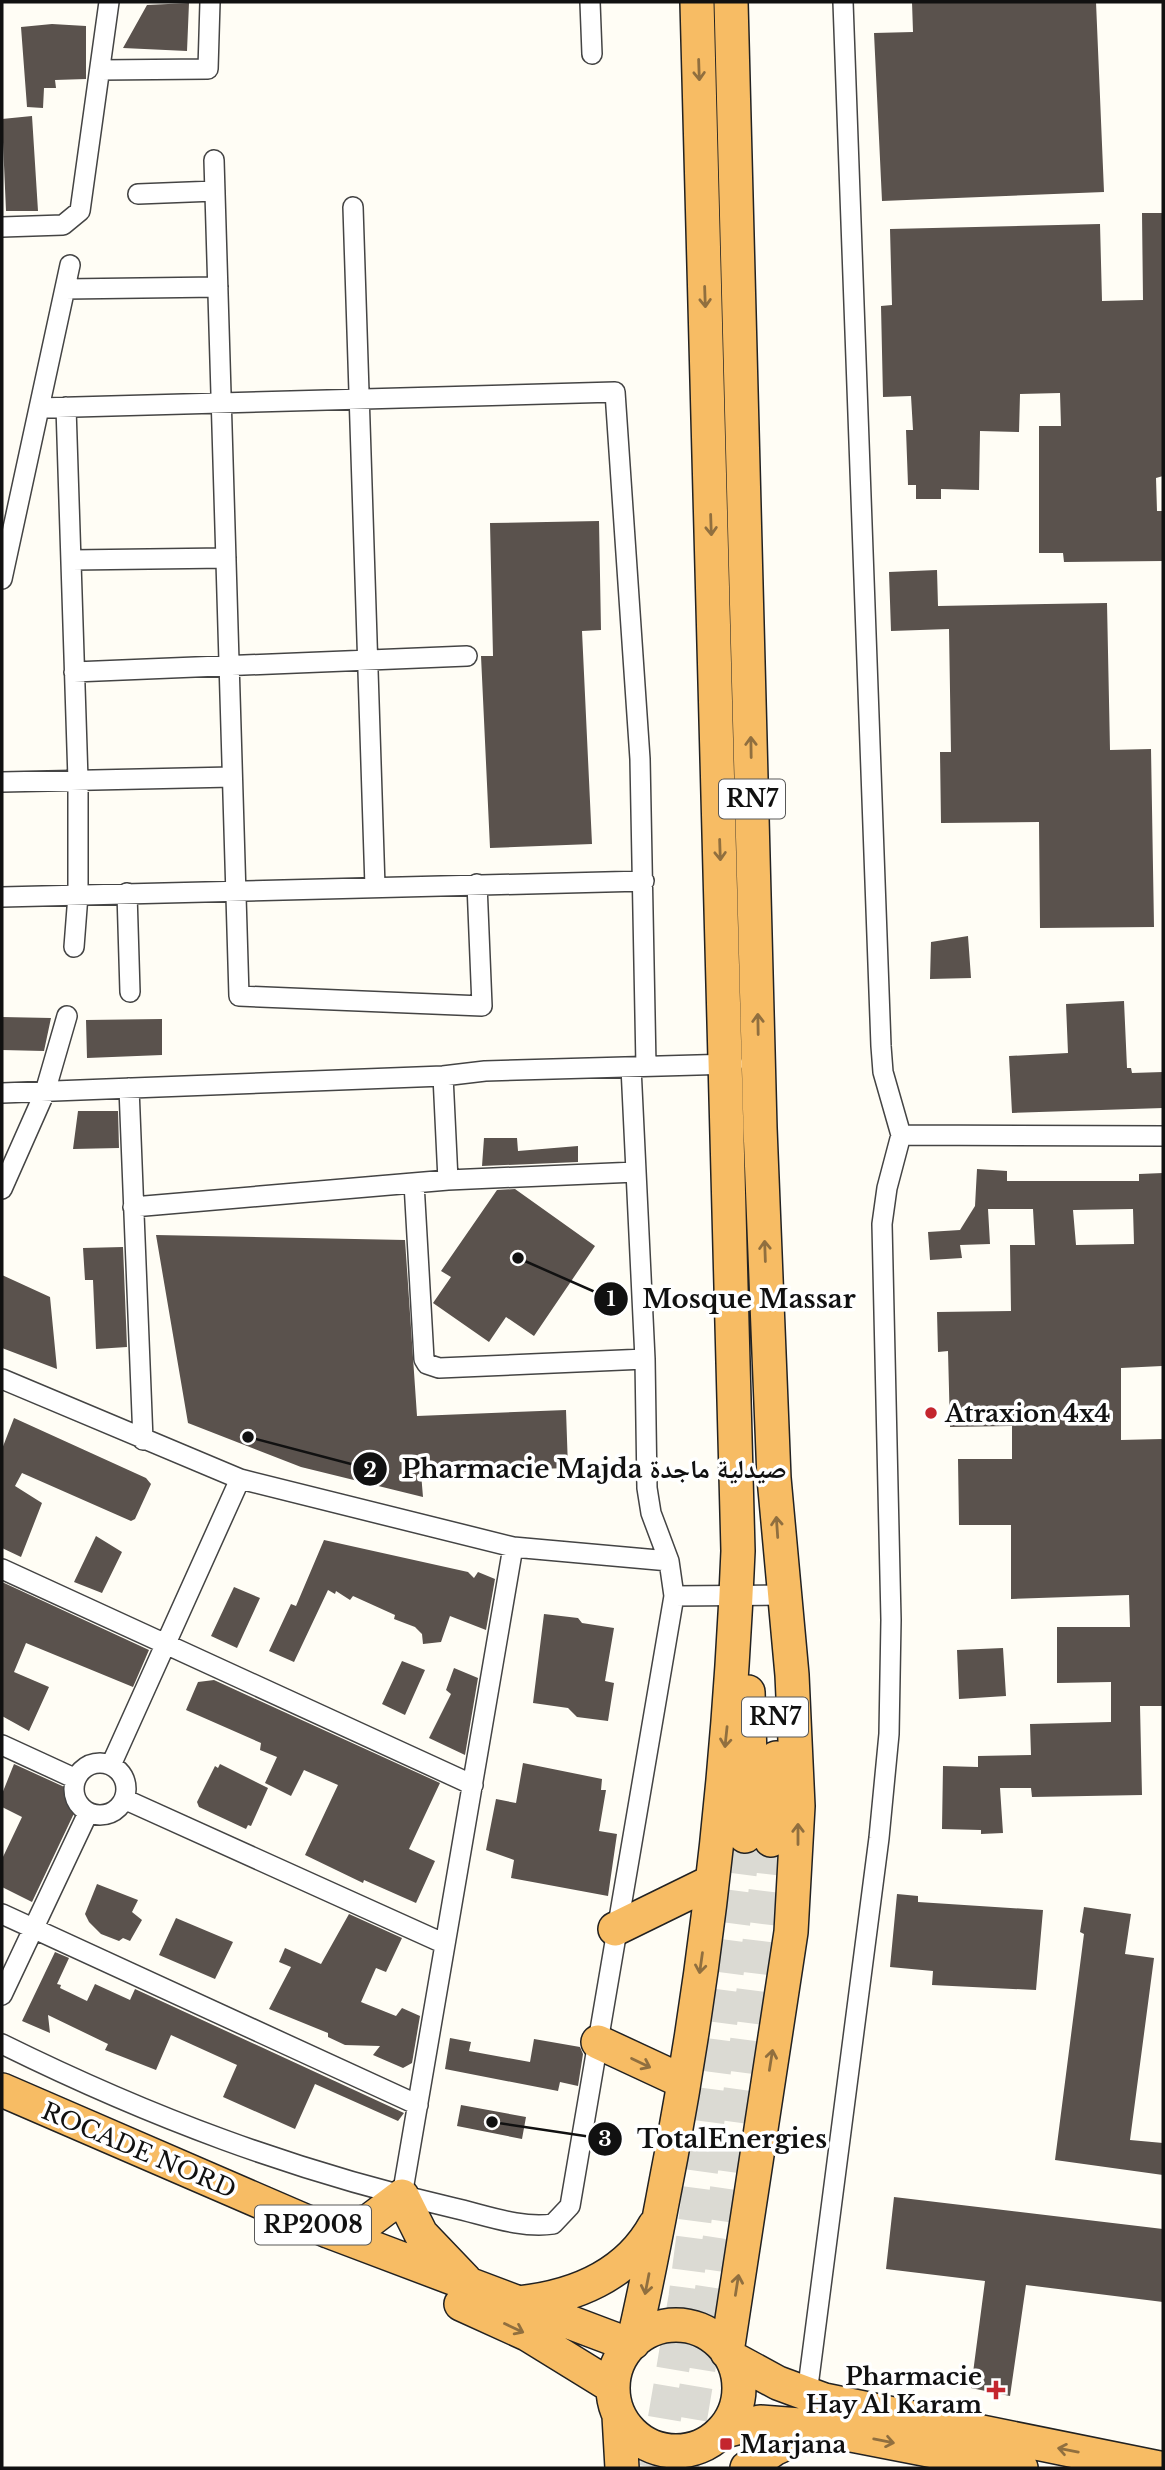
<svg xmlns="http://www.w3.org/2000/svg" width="1165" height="2470" font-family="'Libre Baskerville','Noto Naskh Arabic',serif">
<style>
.building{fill:#5a524d;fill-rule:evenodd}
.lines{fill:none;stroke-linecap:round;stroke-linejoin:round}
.trunk-tunnel{stroke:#dbdad3;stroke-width:33;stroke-dasharray:33 17;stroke-linecap:butt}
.minor-casing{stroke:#444;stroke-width:22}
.trunk-casing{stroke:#222;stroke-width:36}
.minor{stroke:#fff;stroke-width:19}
.trunk{stroke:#f7bc64;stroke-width:33}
.oneway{stroke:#906f3f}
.poi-dot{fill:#c4262e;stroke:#fff;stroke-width:2.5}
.labels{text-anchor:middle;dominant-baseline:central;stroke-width:7;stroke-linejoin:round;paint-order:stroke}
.shield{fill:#fff;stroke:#585858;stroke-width:2}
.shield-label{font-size:23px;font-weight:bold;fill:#111}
.poi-label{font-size:24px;font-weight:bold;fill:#111;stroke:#fff;text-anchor:start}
.street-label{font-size:24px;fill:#111;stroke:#fff}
.leader{fill:none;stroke:#111;stroke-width:2.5}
.callout-dot{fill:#111;stroke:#fff;stroke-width:2.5}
.mark-label{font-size:21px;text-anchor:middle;font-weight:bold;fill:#fff}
.callout-label{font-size:26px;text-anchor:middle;font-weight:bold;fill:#111;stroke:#fff;stroke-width:7;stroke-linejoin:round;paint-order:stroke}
</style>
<rect width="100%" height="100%" fill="#fffdf5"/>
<path class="building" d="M912,2h184l8,190 -222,9 -8,-168 39,-1z
M189,3l-2,48 -64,-3 24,-43z
M52,24l34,2v53l-31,1 1,8h-12l-1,20 -16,-1 -6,-80z
M32,116l6,95h-32l-4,-92z
M1142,213h21v263l-7,2 1,33h6v50l-99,1 -1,-9h-24v-127h22l-1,-33 -40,1 -1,38 -39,-1 -1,59 -38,-1v10h-25v-14h-8l-2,-55h7l-2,-34 -28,1 -2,-91 11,-1 -2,-76 210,-5 2,77 41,-1z
M599,521l2,109 -19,1 10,213 -102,4 -9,-192h12l-3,-133z
M937,570l1,36 169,-3 3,147 41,-1 3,178 -114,1 -1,-106 -98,1 -1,-71h11l-2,-123 -58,2 -2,-59z
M968,936l3,42 -41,1 1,-37z
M1124,1001l3,67h4l1,5 31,-1v36l-151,5 -3,-57 59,-3 -2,-49z
M2,1017l49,1 -7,33 -42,-1z
M162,1019v36l-75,3 -1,-38z
M78,1111h40l1,37 -46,1z
M484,1138h33l1,13 60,-5v16l-96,4z
M977,1169l30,2v10h132v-7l24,-1 -1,193 -41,2v72l42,-1v267h-23l2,89 -110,2 -1,-9h-31l3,45 -22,1v-4l-39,-1 1,-63 35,1v-11l53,-1 -1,-31 81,-2v-40l-54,1v-56h73l-1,-32 -118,4v-74h-52l-1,-66h54v-33l-62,1 -2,-76 -10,1 -1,-40 74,-1 -1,-66h25l-2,-36h-45l2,35 -30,1 2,13 -32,2 -2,-28 32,-2 15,-24zM1133,1209l1,35 -58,1 -3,-35z
M515,1189l80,57 -61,90 -28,-19 -17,25 -56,-39 18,-26 -10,-6 56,-81z
M156,1235l249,5 12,176 149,-6 2,58 -147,5 2,24 -122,-30 -113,-44z
M123,1247l4,100 -31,2 -3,-69h-8l-2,-32z
M2,1275l48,22 7,72 -55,-21z
M14,1418l132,60 5,6 -16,35 -4,2 -109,-48 -7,13 27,17 -21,54 -19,-9v-99z
M96,1536l26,16 -20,41 -28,-11z
M324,1540l144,32 6,6 4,-6 17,7 -9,51 -36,-14 -9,26 -18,2 -1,-10 -7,-7 -21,-8 1,-4 -42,-19 -3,4 -14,-9 -1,3 -7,-4 -34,72 -25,-11 22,-47 5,2z
M2,1582l147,68 -16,37 -107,-44 -12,29 35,15 -20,44 -27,-15z
M234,1587l26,11 -23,50 -26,-12z
M544,1614l34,4 4,5 32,5 -9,53 9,2 -6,38 -31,-4 -9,-9 -35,-5z
M1003,1648l3,48 -47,3 -2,-49z
M402,1661l23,9 -20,45 -23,-11z
M454,1668l24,10 -13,77 -36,-17 22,-44 -5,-4z
M214,1680l226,103 -31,66 26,12 -19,42 -52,-23 -1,3 -58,-28 33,-70 -34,-15 -13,26 -26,-13 12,-26 -17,-7 1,-7 -75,-33 12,-28z
M523,1763l79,16 -1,11h5l-7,41 18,3 -9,62 -97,-18 3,-18 -28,-10 10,-51 20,4z
M14,1764l57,26 6,17 -45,95 -30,-15v-28l20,-42 -20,-10v-13z
M220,1764l48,24 -17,38 -3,-1 -2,4 -47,-22 -2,-5 18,-36 3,2z
M97,1884l41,16 -6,12 10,8 -12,21 -7,-3 -4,3 -18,-7 -12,-12 -4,-8z
M897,1894l21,2v6l125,8 -7,80 -104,-5 1,-14 -43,-4z
M1084,1907l47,7 -6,40 29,4 -24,182 33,3v32l-108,-15 29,-226 -4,-2z
M349,1914l53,24 -16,34 -10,-4 -15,34 35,14 6,-8 18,8 -8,47 -9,5 -30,-13 7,-9 -35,-1 -17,-8v-4l-59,-24 22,-42 -12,-5 6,-14 36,16z
M176,1918l57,24 -18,37 -56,-24z
M55,1952l14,6 -12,26 4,1 -1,3 27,13 8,-17 35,16 5,-11 269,124 -6,8 -83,-37 -20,45 -72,-32 14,-32 -66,-30 -15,35 -51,-20 3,-6 -60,-29 2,18 -28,-12z
M450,2038l21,4 -2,9 61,11 4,-23 46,8 3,7 -5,32 -18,-4 -2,9 -113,-22z
M461,2105l65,12 -4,22 -65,-13z
M894,2197l269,32v73l-137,-17 -16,111 -39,-8 14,-107 -99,-12z"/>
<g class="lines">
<path class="trunk-tunnel" d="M656,2468l29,-171 60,-461
M682,2468c37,-209 65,-418 89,-628"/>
<g class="minor-casing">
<path id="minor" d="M590,2l2,52
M100,70l108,-1 2,-67
M214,160l25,836 243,10 -5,-122
M138,194l77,-3
M353,207l22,680
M2,227l61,-2 17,-14 29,-209
M65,289l153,-2
M66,407l12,373v115l-4,52
M39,408l576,-16 25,367 6,307
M72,560l154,-2
M2,579l68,-314
M74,672l393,-16
M2,782l230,-5
M127,893l3,99
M2,897l642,-16
M443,1076l5,104
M129,1088l14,352
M2,1093l441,-17 42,-5 248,-7
M901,1135l262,1
M414,1183l10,176 3,5 12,4 206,-9
M2,1189l43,-97 22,-76
M133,1207l315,-27 188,-8
M2,1379l238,100 273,68 156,14
M2,1569l471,216
M674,1596l109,-1
M2,1745l74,34
M74 1789a26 26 0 1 1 52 0a26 26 0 1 1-52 0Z
M111,1765l129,-286
M124,1799l321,145
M2,1914l416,191
M2,1995l86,-182
M2,2044c148,73 291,127 452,164 31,7 67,21 99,16l17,-18 104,-610 -5,-35 -18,-48 -4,-25 -2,-129 -14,-292
M402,2196l111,-649
M807,2394l72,-556 10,-104 2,-114 -9,-396 5,-36 14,-53 -18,-63 -2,-26 -38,-1044"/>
</g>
<g class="trunk-casing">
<path id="trunk" d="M745,1836l5,-79 -2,-65
M771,1840l5,-82
M615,1929l96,-47
M598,2042l86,40
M2,2090l326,141 302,114
M328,2231l41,-10 33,-25 19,38 44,46
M519,2303c54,-6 108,-27 136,-78
M461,2304l66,30 86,53
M613 2388a63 63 0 1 1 126 0a63 63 0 1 1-126 0Z
M633,2343c15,-62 26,-125 38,-187 37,-199 59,-402 67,-605l-41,-1549
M727,2352l64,-420 7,-126 -6,-131 -18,-197 -14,-350 -29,-1126
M732,2358l46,25 46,17 335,68
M619,2416l3,52
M721,2432l39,-10 40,3 221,43
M747,2468l27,-19 46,-21"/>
</g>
<use href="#minor" class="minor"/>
<use href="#trunk" class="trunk"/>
</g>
<defs><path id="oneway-shaft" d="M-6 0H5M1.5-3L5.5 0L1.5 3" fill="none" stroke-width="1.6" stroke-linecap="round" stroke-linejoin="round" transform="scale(1.75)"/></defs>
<g class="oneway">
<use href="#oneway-shaft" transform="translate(699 70) rotate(88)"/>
<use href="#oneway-shaft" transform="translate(705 297) rotate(88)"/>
<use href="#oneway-shaft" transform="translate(711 525) rotate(88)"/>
<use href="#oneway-shaft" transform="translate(751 747) rotate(-91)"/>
<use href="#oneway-shaft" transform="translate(720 850) rotate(88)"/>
<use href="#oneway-shaft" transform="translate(758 1024) rotate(-91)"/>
<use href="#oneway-shaft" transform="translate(765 1251) rotate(-92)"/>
<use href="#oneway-shaft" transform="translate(777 1527) rotate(-94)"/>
<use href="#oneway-shaft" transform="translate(726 1737) rotate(96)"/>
<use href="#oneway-shaft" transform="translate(798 1834) rotate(-90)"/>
<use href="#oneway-shaft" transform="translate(701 1963) rotate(98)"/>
<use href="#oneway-shaft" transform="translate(771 2060) rotate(-81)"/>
<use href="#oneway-shaft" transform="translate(641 2063) rotate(26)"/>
<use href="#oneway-shaft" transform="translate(647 2284) rotate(101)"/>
<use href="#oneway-shaft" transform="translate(737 2285) rotate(-81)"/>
<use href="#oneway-shaft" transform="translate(514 2328) rotate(25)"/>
<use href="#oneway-shaft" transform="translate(884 2441) rotate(11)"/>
<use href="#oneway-shaft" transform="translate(1068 2450) rotate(-169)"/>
</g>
<g class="poi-dot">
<circle cx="931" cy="1413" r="7"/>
<path d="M992.5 2379.5h7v7h7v7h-7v7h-7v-7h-7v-7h7z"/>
<rect x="719" y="2437" width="14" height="14" rx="3.5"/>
</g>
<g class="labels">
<g class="shield">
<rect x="719" y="779.5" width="66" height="39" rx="5"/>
<rect x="742" y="1697.5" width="66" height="39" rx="5"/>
<rect x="255" y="2205.5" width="116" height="39" rx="5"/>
</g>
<g class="shield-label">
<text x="752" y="799">RN7</text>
<text x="775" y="1717">RN7</text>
<text x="313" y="2225">RP2008</text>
</g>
<g class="poi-label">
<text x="945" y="1413">Atraxion 4x4</text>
<text x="982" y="2376" text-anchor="end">Pharmacie<tspan x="982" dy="28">Hay Al Karam</tspan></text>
<text x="740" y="2444">Marjana</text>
</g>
<g class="street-label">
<text transform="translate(139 2150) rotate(23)">ROCADE NORD</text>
</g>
</g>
<path class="leader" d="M518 1258L611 1299M248 1437L370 1469M492 2122L605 2139"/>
<g class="callout-dot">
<circle cx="518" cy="1258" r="7"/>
<circle cx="248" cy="1437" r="7"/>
<circle cx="492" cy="2122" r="7"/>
<circle cx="611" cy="1299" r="18"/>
<circle cx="370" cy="1469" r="18"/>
<circle cx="605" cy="2139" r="18"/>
</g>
<g class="mark-label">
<text x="611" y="1306">1</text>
<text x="370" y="1477">2</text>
<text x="605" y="2146">3</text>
</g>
<g class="callout-label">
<text x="749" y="1308">Mosque Massar</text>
<text x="594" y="1478">Pharmacie Majda صيدلية ماجدة</text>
<text x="732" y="2148">TotalEnergies</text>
</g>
<rect width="1165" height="2470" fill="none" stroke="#111111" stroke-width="7"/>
</svg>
